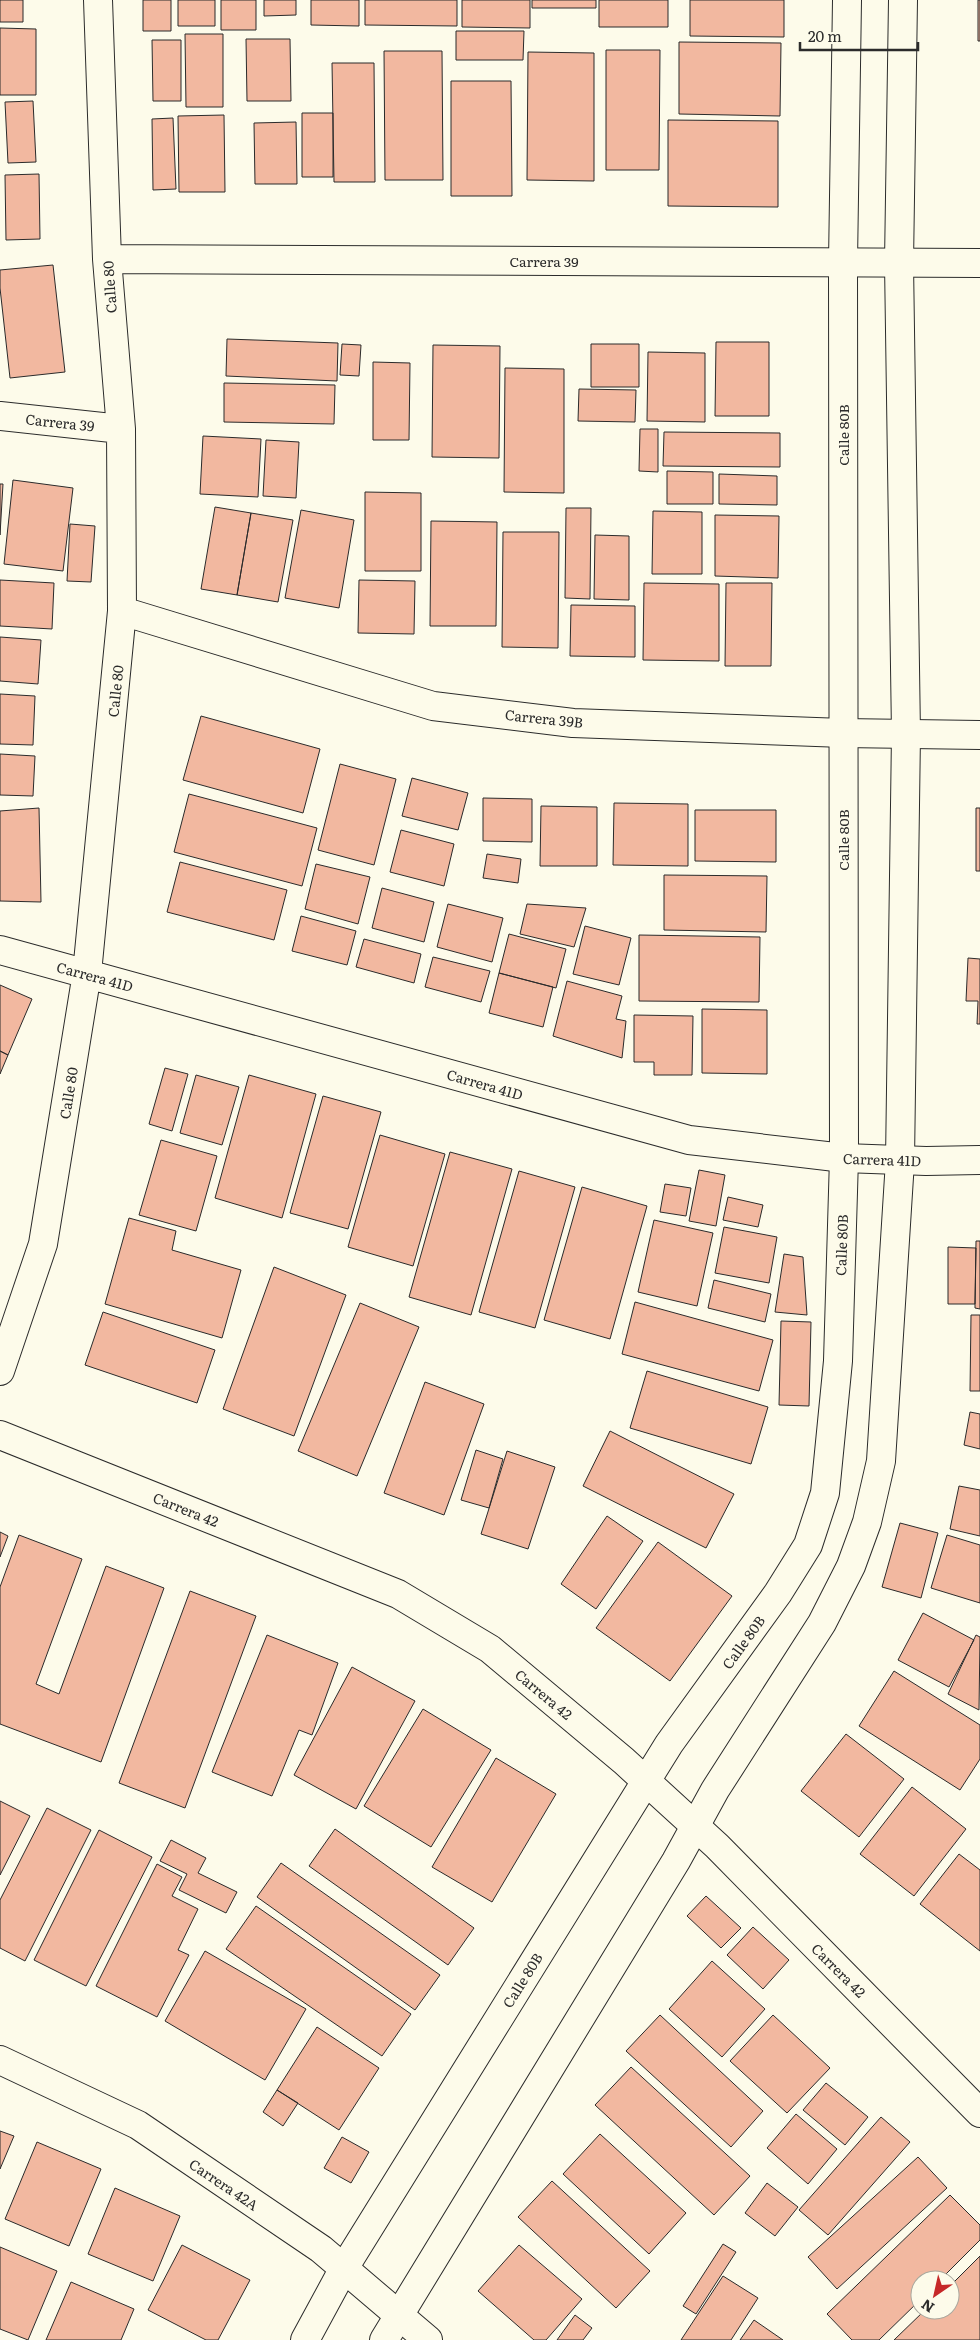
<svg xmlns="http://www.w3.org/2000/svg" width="980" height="2340" font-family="Literata,serif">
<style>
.building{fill:#f2b8a0;stroke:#2b2b2b}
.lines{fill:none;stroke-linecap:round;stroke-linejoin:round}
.minor-casing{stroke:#2b2b2b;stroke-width:30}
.major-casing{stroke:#2b2b2b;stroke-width:30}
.minor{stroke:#fdfbea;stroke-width:28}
.major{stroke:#fdfbea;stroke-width:28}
.labels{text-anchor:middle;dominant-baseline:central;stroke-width:4;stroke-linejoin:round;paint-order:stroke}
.street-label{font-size:14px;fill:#2b2b2b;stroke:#fdfbea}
</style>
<rect width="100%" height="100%" fill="#fdfbea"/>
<path class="building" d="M0,0h23v22h-23z
M143,0h28v31h-28z
M178,0h37v26h-37z
M221,0h35v30h-35z
M264,0h32v15l-32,1z
M311,0h48v26l-48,-1z
M365,0h92v26l-92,-1z
M462,0h68v28l-68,-1z
M532,0h64v8h-64z
M599,0h69v27h-69z
M690,0h94v37l-94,-1z
M978,0h2v41h-2z
M0,28l36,1v66h-36z
M456,31h68l-1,29h-67z
M185,34h38v73h-37z
M246,39h44l1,62h-44z
M152,40h29v61h-28z
M679,42l102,1 -1,73 -101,-2z
M606,50h54l-1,120h-53z
M384,51h58l1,129h-58z
M528,52l66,1v128l-67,-1z
M332,63h42l1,119h-41z
M451,81h60l1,115h-61z
M33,101l3,61 -28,1 -3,-61z
M302,113h31v64h-31z
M224,115l1,77h-46l-1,-76z
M173,118l3,71 -23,1 -1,-71z
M668,120l110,1v86l-110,-1z
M296,122l1,62h-42l-1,-61z
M39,174l1,65 -34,1 -1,-65z
M53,265l12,107 -55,6 -10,-90v-18z
M227,339l111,4 -1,38 -111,-5z
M716,342h53v74h-54z
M342,344l19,1 -2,31 -19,-1z
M591,344h48v43h-48z
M433,345l67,1 -1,112 -67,-1z
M648,352l57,1v69l-58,-1z
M373,362l37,1 -1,77h-36z
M505,368l59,1v124l-60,-1z
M224,383l111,2 -1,39 -110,-2z
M579,389l57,1 -1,32 -57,-1z
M640,429h18v43l-19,-1z
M664,432l116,1v34l-117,-1z
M203,436l58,3 -3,58 -58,-3z
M266,440l33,2 -3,56 -33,-2z
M667,471l46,1v32h-46z
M719,474l58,2v29l-58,-1z
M13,480l60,8 -10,83 -59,-7z
M0,484h3l-3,51z
M365,492l56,1v78h-56z
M215,507l36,6 -14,82 -36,-6z
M566,508h25l-1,91 -25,-1z
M301,510l53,10 -15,88 -54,-10z
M653,511l49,1v62h-50z
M251,513l42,7 -15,82 -41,-7z
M715,515l64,1 -1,62 -63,-2z
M431,521l66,1 -1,104h-66z
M70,524l25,2 -4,56 -24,-1z
M503,532h56l-1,116 -56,-1z
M595,535l34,1v64l-35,-1z
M0,580l54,3 -2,46 -52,-3z
M359,580l56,1 -1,53 -56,-1z
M644,583l75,1v77l-76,-1z
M726,583h46l-1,83h-46z
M571,605l64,1v51l-65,-1z
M0,637l41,3 -3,44 -38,-3z
M0,694l35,2 -2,49 -33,-1z
M201,716l119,33 -17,64 -120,-33z
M0,754l35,2 -2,40 -33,-1z
M340,764l56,15 -22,86 -56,-15z
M412,778l56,15 -10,37 -56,-14z
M189,794l128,34 -15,58 -128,-34z
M483,798l49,1v43l-49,-1z
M614,803l74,1v62l-75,-1z
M541,806l56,1v59h-57z
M39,808l2,94 -41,-1v-90z
M976,808h4v63h-4z
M695,810h81v52l-81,-1z
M401,830l53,14 -10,42 -54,-14z
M487,854l34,5 -3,24 -35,-5z
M180,862l107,28 -13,50 -107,-28z
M316,864l54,13 -12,47 -53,-15z
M664,875l103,1 -1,56 -102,-2z
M382,888l52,14 -10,40 -52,-14z
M448,904l55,14 -11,44 -55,-15z
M527,904l59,4 -12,39 -54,-13z
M301,916l55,15 -9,34 -55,-14z
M585,926l46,12 -12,47 -46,-11z
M509,934l57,15 -10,39 -57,-15z
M639,935l121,2 -1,65 -120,-1z
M364,939l57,15 -7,29 -58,-16z
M433,957l57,14 -9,31 -56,-15z
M968,958l12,1v65h-3l1,-23h-12z
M499,973l54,14 -10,40 -54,-14z
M567,981l55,15 -6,23 10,2 -4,37 -69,-22z
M0,985l32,14 -24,56 -8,-4z
M702,1009l65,1v64l-65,-1z
M634,1015l59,1 -1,59h-38v-13h-20z
M0,1051l8,4 -8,19z
M165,1068l23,6 -16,57 -23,-7z
M196,1075l43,12 -17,58 -42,-12z
M249,1075l67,19 -34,124 -67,-20z
M323,1096l58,16 -33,117 -58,-16z
M380,1135l65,19 -32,112 -65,-19z
M161,1140l56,16 -21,75 -57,-16z
M450,1152l62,17 -41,146 -62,-18z
M699,1170l26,5 -9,51 -27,-5z
M519,1171l56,16 -40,141 -56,-16z
M665,1184l26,4 -5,28 -26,-4z
M582,1187l65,19 -37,133 -66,-19z
M728,1197l35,8 -5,22 -35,-7z
M129,1218l47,13 -4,19 69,20 -19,68 -117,-34z
M654,1220l59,13 -16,73 -59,-14z
M724,1227l53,10 -8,46 -54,-10z
M976,1241h4v68l-5,-1v-4z
M948,1247l28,1 -1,56h-27z
M784,1254l19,3 4,58 -32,-3z
M274,1267l72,28 -52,141 -71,-27z
M714,1280l57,14 -6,28 -57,-14z
M635,1302l138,38 -14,51 -137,-37z
M360,1303l59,24 -62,149 -59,-25z
M103,1312l112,38 -18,53 -112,-38z
M971,1315h9v76h-10z
M781,1321l30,1 -2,84 -30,-1z
M647,1371l121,36 -17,57 -121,-36z
M425,1382l59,22 -40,111 -60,-22z
M970,1412l10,2v35l-16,-4z
M610,1431l124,63 -28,54 -123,-62z
M476,1450l27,9 -14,49 -28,-8z
M507,1451l48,16 -27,82 -47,-15z
M959,1486l21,4v46l-30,-7z
M607,1516l36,25 -47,68 -35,-25z
M900,1523l38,10 -17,65 -39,-11z
M0,1532l8,4 -8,21z
M19,1535l63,24 -46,125 23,10 47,-128 58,22 -63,174 -101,-38v-137z
M947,1535l33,10v58l-49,-15z
M658,1542l74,54 -62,85 -74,-53z
M190,1591l66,25 -71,192 -66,-25z
M923,1613l51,27 -25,47 -51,-27z
M267,1635l71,28 -26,72 -13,-5 -27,66 -60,-24z
M976,1635l4,2 -1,73 -31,-16z
M352,1667l63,34 -59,108 -62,-34z
M894,1671l86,54v34l-20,31 -101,-64z
M423,1709l68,41 -60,97 -67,-41z
M846,1734l58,45 -45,58 -58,-46z
M496,1758l60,36 -64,108 -60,-35z
M912,1787l54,42 -52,67 -54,-42z
M0,1801l30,15 -30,59z
M47,1808l44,22 -66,131 -25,-13v-48z
M335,1829l139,99 -26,37 -139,-99z
M99,1830l53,27 -66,129 -52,-26z
M171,1840l35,18 -8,15 39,19 -11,21 -47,-23 8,-16 -27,-13z
M959,1854l21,16v81l-60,-47z
M281,1863l159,112 -25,35 -158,-113z
M157,1864l25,13 -10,19 26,13 -20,41 11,5 -32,62 -61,-31z
M706,1896l35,32 -20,20 -34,-32z
M256,1906l155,108 -29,42 -156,-107z
M753,1927l36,33 -26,29 -36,-34z
M205,1951l101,58 -41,71 -100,-59z
M712,1961l53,48 -43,48 -53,-48z
M660,2015l103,96 -32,36 -105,-96z
M773,2015l57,53 -43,45 -57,-52z
M317,2027l62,41 -40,62 -62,-40z
M631,2067l119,109 -36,39 -119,-110z
M826,2083l42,34 -23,28 -42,-35z
M277,2090l21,13 -15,23 -20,-14z
M796,2114l41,35 -29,35 -41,-36z
M881,2117l29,25 -82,93 -29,-25z
M0,2131l14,5 -14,33z
M600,2134l86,79 -37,41 -86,-80z
M342,2137l27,15 -18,31 -27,-15z
M37,2142l64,27 -32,77 -64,-27z
M918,2157l29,31 -110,101 -29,-32z
M552,2181l98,90 -34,37 -98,-91z
M767,2183l31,24 -23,29 -30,-23z
M115,2188l65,28 -27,65 -65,-27z
M950,2195l30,30v15l-40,40h-20v20l-41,40h-27l-25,-26z
M723,2244l13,8 -40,62 -13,-8z
M182,2245l68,35 -32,60h-12l-58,-30z
M519,2245l63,54 -36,41h-12l-56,-49z
M0,2247l57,24 -29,69 -28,-11z
M980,2256v84h-86l31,-30h25v-24z
M723,2276l35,22 -27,42h-50z
M71,2282l63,27 -13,31h-75z
M575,2315l17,13 -9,12h-26z
M754,2320l29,20h-43z"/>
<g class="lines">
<g class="minor-casing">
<path id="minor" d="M107,259l873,4
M0,416l121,13
M122,611l311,95 140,17 270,10 137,2
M0,950l689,190 155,18 82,3 54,-1
M0,1371l43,-127 44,-271 35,-362 -1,-182 -14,-170 -9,-259
M0,1435l398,159 92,55 134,112 93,85 263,267
M0,2060l138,65 183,124 107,91"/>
</g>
<g class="major-casing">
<path id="major" d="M305,2340l39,-72 325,-524 109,-151 30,-48 17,-52 13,-132 6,-203 -1,-896 4,-262
M384,2340l292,-479 39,-71 107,-167 29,-57 16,-44 14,-61 19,-300 6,-427 -7,-471 4,-263"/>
</g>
<use href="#minor" class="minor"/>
<use href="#major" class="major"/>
</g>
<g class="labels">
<g class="street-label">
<text x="544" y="261">Carrera 39</text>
<text transform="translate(109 287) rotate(-94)">Calle 80</text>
<text transform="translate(60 422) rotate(6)">Carrera 39</text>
<text transform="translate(843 435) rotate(-90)">Calle 80B</text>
<text transform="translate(115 691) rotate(-84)">Calle 80</text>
<text transform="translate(544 718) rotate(6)">Carrera 39B</text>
<text transform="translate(843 840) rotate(-90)">Calle 80B</text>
<text transform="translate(95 976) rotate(15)">Carrera 41D</text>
<text transform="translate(485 1084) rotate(16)">Carrera 41D</text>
<text transform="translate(68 1093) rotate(-81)">Calle 80</text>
<text transform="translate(882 1159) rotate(2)">Carrera 41D</text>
<text transform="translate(841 1245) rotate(-88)">Calle 80B</text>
<text transform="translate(186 1509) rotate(22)">Carrera 42</text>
<text transform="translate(743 1642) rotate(-54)">Calle 80B</text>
<text transform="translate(544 1694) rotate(40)">Carrera 42</text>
<text transform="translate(839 1970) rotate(45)">Carrera 42</text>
<text transform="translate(522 1980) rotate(-58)">Calle 80B</text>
<text transform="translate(224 2184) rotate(34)">Carrera 42A</text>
</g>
</g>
<g transform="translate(935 2295) rotate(214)"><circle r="24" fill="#fdfbea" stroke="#a9a89e"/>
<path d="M0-4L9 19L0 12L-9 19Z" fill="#c62828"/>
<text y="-8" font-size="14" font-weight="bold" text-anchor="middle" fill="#2b2b2b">N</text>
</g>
<path d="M800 42v8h118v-8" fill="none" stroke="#2b2b2b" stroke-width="2.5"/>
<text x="808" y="42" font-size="15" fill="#2b2b2b" stroke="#fdfbea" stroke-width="4" paint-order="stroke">20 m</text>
</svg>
